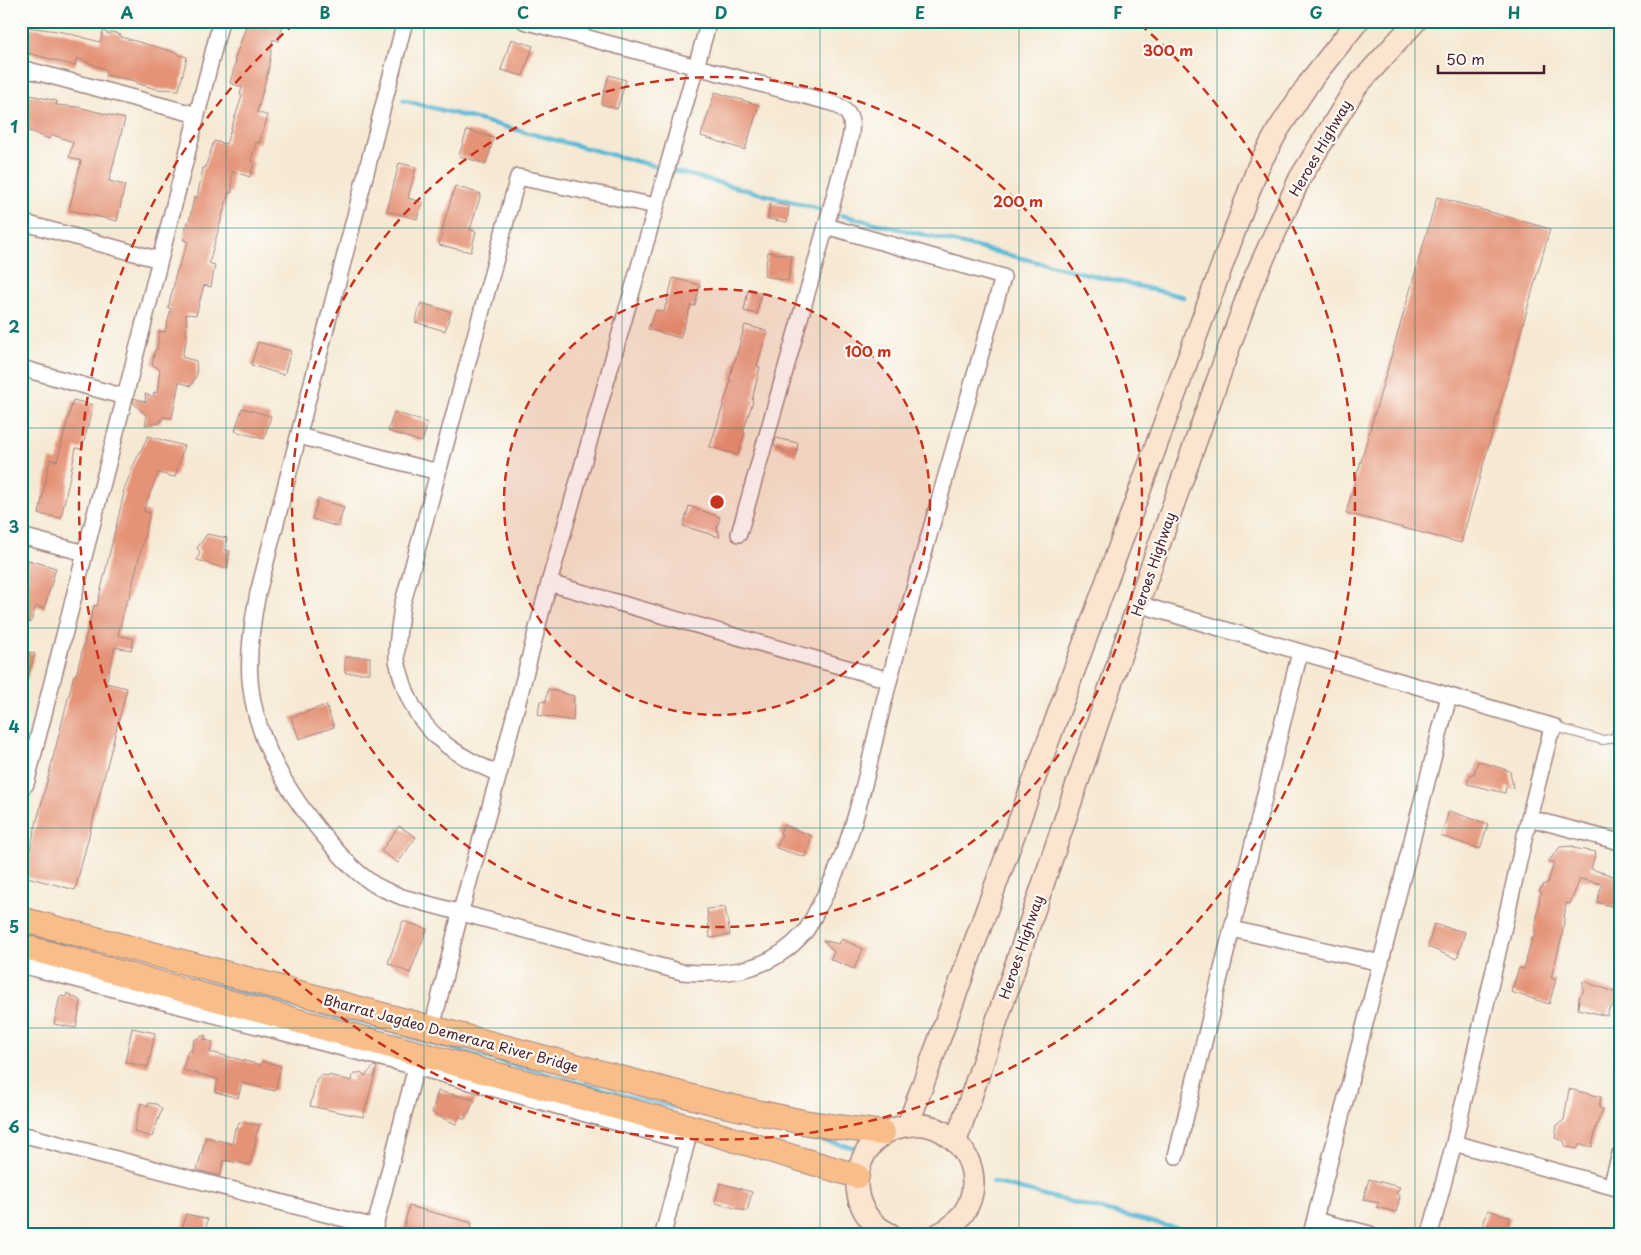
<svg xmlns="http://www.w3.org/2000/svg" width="1641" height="1255" font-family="'Playpen Sans',sans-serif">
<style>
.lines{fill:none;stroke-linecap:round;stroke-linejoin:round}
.stream{stroke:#56b8d4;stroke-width:4.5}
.building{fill:#e49376}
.lane-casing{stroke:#a08480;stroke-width:10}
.street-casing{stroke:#a08480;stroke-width:18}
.secondary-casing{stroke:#a08480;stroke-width:24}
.primary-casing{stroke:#a08480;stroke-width:26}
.lane{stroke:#fff;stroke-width:8}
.street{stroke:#fff;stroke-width:15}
.secondary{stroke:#fce5d0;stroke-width:21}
.primary{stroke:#f8bd89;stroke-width:24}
.grid{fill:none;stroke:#0f766e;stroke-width:1;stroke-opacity:0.55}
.ring{fill:none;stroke:#c8321e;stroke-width:2.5;stroke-dasharray:9 6}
.labels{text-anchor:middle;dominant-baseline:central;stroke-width:4.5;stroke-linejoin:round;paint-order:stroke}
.street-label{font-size:14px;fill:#4a1f2b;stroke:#fdfcf7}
.centre{fill:#c8321e;stroke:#fdfcf7;stroke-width:2.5}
.ring-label{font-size:15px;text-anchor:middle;font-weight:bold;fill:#c8321e;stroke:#fdfcf7;stroke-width:4.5;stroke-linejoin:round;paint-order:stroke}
.neatline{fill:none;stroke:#0f766e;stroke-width:2}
.grid-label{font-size:16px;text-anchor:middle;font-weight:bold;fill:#0f766e}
</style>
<rect width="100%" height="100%" fill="#fdfcf7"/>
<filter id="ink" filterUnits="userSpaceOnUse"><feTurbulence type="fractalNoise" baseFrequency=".02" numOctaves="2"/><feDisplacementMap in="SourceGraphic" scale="10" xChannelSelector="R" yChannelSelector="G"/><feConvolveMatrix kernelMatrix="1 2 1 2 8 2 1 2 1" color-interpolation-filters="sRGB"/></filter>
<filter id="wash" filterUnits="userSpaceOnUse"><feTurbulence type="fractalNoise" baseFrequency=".0096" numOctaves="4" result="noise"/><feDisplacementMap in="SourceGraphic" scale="20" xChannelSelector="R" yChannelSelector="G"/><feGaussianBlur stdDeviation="1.12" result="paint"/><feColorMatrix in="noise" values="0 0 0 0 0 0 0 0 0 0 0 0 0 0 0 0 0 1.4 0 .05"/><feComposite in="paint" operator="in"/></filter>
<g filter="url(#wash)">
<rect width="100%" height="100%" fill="#f6e9d4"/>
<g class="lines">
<path class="stream" d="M403,100l416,109
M841,215l343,82
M21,933l626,168 209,47
M992,1182l207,52"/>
</g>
<g id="blocks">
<path class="building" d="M248,21h36l-5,20 -6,-2 -5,32 -11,41 11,4 -9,27 -3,-1 -5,18 3,3 -4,14 -18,-6v22l-3,-1 -20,71 6,2 -4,22 -7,-2 -8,30 -10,-1 1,23 -5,20 14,4 1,13 -6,12 -12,-4 -7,36 -9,-1 -3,6 -15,2 2,-9 -14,-13 1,-5 12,4 -1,-8 8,3 1,-5 3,1 3,-23 -8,-6 3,-14h2l2,-19 6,1 6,-23 -3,-1 7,-28 -1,-1 14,-37 -4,-2 1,-10 2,-8h2l5,-25 3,1 6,-30h2l9,-27 12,3 16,-48 -2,-1 2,-8 -12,-4 6,-22h-2z
M21,26l42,6 37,10 3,-11 6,3 4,-2 8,3v2l57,16 1,2 8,2 -8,33 -23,-1 -20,-6v-2l-31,-6 2,-5 -30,-12 -2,8 -54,-15z
M511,39l22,7 -10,30 -22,-6z
M609,75l17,5 -9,29 -16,-5z
M715,92l44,13 -14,45 -44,-14z
M21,93l36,8 -1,4 22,2 47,12 -16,62 16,4 -8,36 -48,-11 12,-49 -12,-4 4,-15 -20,-7 -4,4 -13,-5v-1l-15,-4z
M467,130l27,8 -8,26 -27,-8z
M399,163l17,4 -8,31 14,4 -5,17 -30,-8z
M455,186l26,8 -11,36 6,1 -5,21 -32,-7 6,-26z
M1437,197l113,32 -89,314 -115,-30z
M770,203l19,3 -2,16 -19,-3z
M768,252l24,4 -4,25 -24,-5z
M673,278l27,7 -5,21 -4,-1 -11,33 -32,-9 8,-19 8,2z
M748,290l13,3 -4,21 -13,-3z
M421,303l30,9 -6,19 -30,-9z
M745,325l22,6 -10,35 3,1 -8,33 1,1 -10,31 2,1 -7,22 -28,-8 21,-67h-2l5,-19h1z
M258,342l33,9 -7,24 -33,-10z
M73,400l20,5 -11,44 -6,-1 -15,70 -22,-4 11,-55 7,2z
M242,408l29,8 -7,23 -29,-8z
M394,412l34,11 -6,19 -34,-11z
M148,436l36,10 -9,31 -17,-4 -15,38 7,2 -21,86h-2l-9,36 16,4 -3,11 -16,-3 -9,36 21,5 -52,202 -52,-14 51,-201h2l18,-70 3,1 27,-113h-1l10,-27z
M776,438l22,5 -2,13 -22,-10z
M318,499l26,8 -6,20 -26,-8z
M689,506l31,11 -3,11 3,9 -37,-11z
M207,534l20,4 -3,12 6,1 -3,18 -30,-9 3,-8 -3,-4z
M21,558l35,10 -12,41 -8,-3 -5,16 -10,-2z
M21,650l14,4 -11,34h-3z
M345,657h25v16h-25z
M548,689l26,7 -1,25 -35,-6 2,-14 6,1z
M326,705l8,22 -35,12 -8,-22z
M1478,761l32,10 3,17 -7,-2 -1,7 -38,-9 4,-10h3z
M1449,811l39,13 -8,25 -39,-13z
M784,825l28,11 -7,21 -29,-9 6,-12 -2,-4z
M399,826l17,11 -18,26 -17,-12z
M1574,846l-1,2 23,4 -5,17 29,9v22l-3,8 -20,-6 5,-18 -22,-5 -10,25 -4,-1 -4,34 -11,41 5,2 -7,24 -38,-12 8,-24 5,1 8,-31h2l6,-42 2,-3 -3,-2 5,-7 4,-1 6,-21h-6l12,-15z
M725,907l5,28 -20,3 -3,-29z
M403,921l24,8 -17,44 -22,-10z
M1434,924l31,8 -8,27 -29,-12z
M842,939l21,10 -9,20 -24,-10 4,-7 -11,-12 15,4z
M1583,981l37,13v6l-11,9 -2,7 -29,-7 1,-12 4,-4z
M67,993l14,8 -5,27 -22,-4 6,-28 6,1z
M132,1028l23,5 -7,34 -23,-5z
M205,1035v5l8,2 -3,10 51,13 1,-4 19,5 -6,25 -33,-8 -4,15 -23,-6 3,-13 -35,-9 5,-20 4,1 2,-11z
M374,1066l3,1 -14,50 -53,-11 7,-28h2l1,-3 8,1v-1l24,6 1,-6 8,-3 4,4z
M1569,1089l32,8 -2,11 4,1 -7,18 -4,20 -12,-3 -3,5 -11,-2 -2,-6 -9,-3 2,-13 7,-5z
M438,1091l37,9 -11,20 -4,-4 -4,8 -24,-11z
M141,1103l7,3 1,-3 7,1 6,5 -10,28 -18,-5z
M239,1122l21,3 -5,12 1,4 -6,24 -26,-5 -4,16 -23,-6 9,-33 26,7 3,-16h2z
M1369,1179l31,8 -4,7 4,2 -4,16 -20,-5 3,-4 -16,-3z
M720,1183l32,9 -5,19 -32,-8z
M409,1206l63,17 -3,11h-67z
M1488,1210l22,7 -5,17h-13l-11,-3z
M186,1214l22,5 -4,15h-23z"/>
</g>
</g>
<g filter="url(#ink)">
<use href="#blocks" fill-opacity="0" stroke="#a08480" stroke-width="1"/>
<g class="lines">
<g class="lane-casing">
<path id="lane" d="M1555,727l47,13 8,-1 6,-3 4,-18"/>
</g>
<g class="street-casing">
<path id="street" d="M405,21l-147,572c-6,29 -10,58 -8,87 5,62 40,117 80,163 11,13 23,27 38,37 9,8 23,12 34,17l280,75c46,4 88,-1 121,-38 6,-6 10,-16 14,-24 41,-71 52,-154 73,-232 35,-134 75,-267 113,-401l-177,-51
M524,21l308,82c19,8 22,17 18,36l-24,87 -87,308
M21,68l176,47
M21,222l139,38
M21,368l104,29
M299,436l139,36
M21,536l64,17
M549,583l340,97
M1138,604l417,123 -5,8 -21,83
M499,774c-45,-19 -81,-42 -96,-92 -2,-7 -5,-15 -6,-22 -1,-18 3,-36 5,-54l116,-429 138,29
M21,789l5,-5 195,-763
M1232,929l149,34
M21,965l395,102 271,75 -24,92
M432,1028l28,-114 39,-140 50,-191 160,-562
M21,1134l354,93
M1454,1143l166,46
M1176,1156l124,-504
M1611,1186l9,-32
M1315,1220l55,14
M373,1234l45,-175
M1311,1234l138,-538
M1430,1234l24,-91 75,-325 91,24"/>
</g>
<g class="secondary-casing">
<path id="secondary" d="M908,1125l350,-958 20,-37 33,-50 47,-59
M956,1141l182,-537 113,-318 49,-108 56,-91 60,-66
M890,1234c-56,-26 -36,-108 25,-109 13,-1 25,4 35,12 14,11 23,27 23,46 0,22 -14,41 -34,51"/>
</g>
<g class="primary-casing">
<path id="primary" d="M21,919l698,185 89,19 75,10
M21,946l691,187 145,43"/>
</g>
<use href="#lane" class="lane"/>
<use href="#street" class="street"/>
<use href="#secondary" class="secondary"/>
<use href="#primary" class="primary"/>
</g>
</g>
<path class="grid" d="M226,21v1213M424,21v1213M622,21v1213M820,21v1213M1019,21v1213M1217,21v1213M1415,21v1213M21,228h1599M21,428h1599M21,628h1599M21,828h1599M21,1028h1599"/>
<circle cx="717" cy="502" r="213" fill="#c8321e" fill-opacity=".12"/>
<g class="ring">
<circle cx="717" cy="502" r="213"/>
<circle cx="717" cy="502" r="425"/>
<path d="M1140 24A638 638 0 1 1 294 24"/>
</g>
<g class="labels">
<g class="street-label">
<text transform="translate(1320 148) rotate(-60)">Heroes Highway</text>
<text transform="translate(1153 564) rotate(-71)">Heroes Highway</text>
<text transform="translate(1021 947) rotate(-71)">Heroes Highway</text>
<text transform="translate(451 1033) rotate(15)">Bharrat Jagdeo Demerara River Bridge</text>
</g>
</g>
<circle cx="717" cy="502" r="8" class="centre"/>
<g class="ring-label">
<text x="1168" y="56">300 m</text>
<text x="1018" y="207">200 m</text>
<text x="868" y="357">100 m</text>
</g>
<rect width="1641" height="1255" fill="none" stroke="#fdfcf7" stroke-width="55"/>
<path d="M1438 65v8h106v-8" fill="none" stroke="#4a1f2b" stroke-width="2.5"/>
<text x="1446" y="65" font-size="15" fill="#4a1f2b" stroke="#fdfcf7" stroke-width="4" paint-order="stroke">50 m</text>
<rect x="28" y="28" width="1586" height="1200" class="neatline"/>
<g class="grid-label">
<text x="127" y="19">A</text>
<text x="325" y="19">B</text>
<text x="523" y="19">C</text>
<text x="721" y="19">D</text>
<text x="920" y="19">E</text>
<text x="1118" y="19">F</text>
<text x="1316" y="19">G</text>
<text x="1514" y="19">H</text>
<text x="14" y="133">1</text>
<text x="14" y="333">2</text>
<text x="14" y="533">3</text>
<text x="14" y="733">4</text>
<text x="14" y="933">5</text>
<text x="14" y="1133">6</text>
</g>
</svg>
